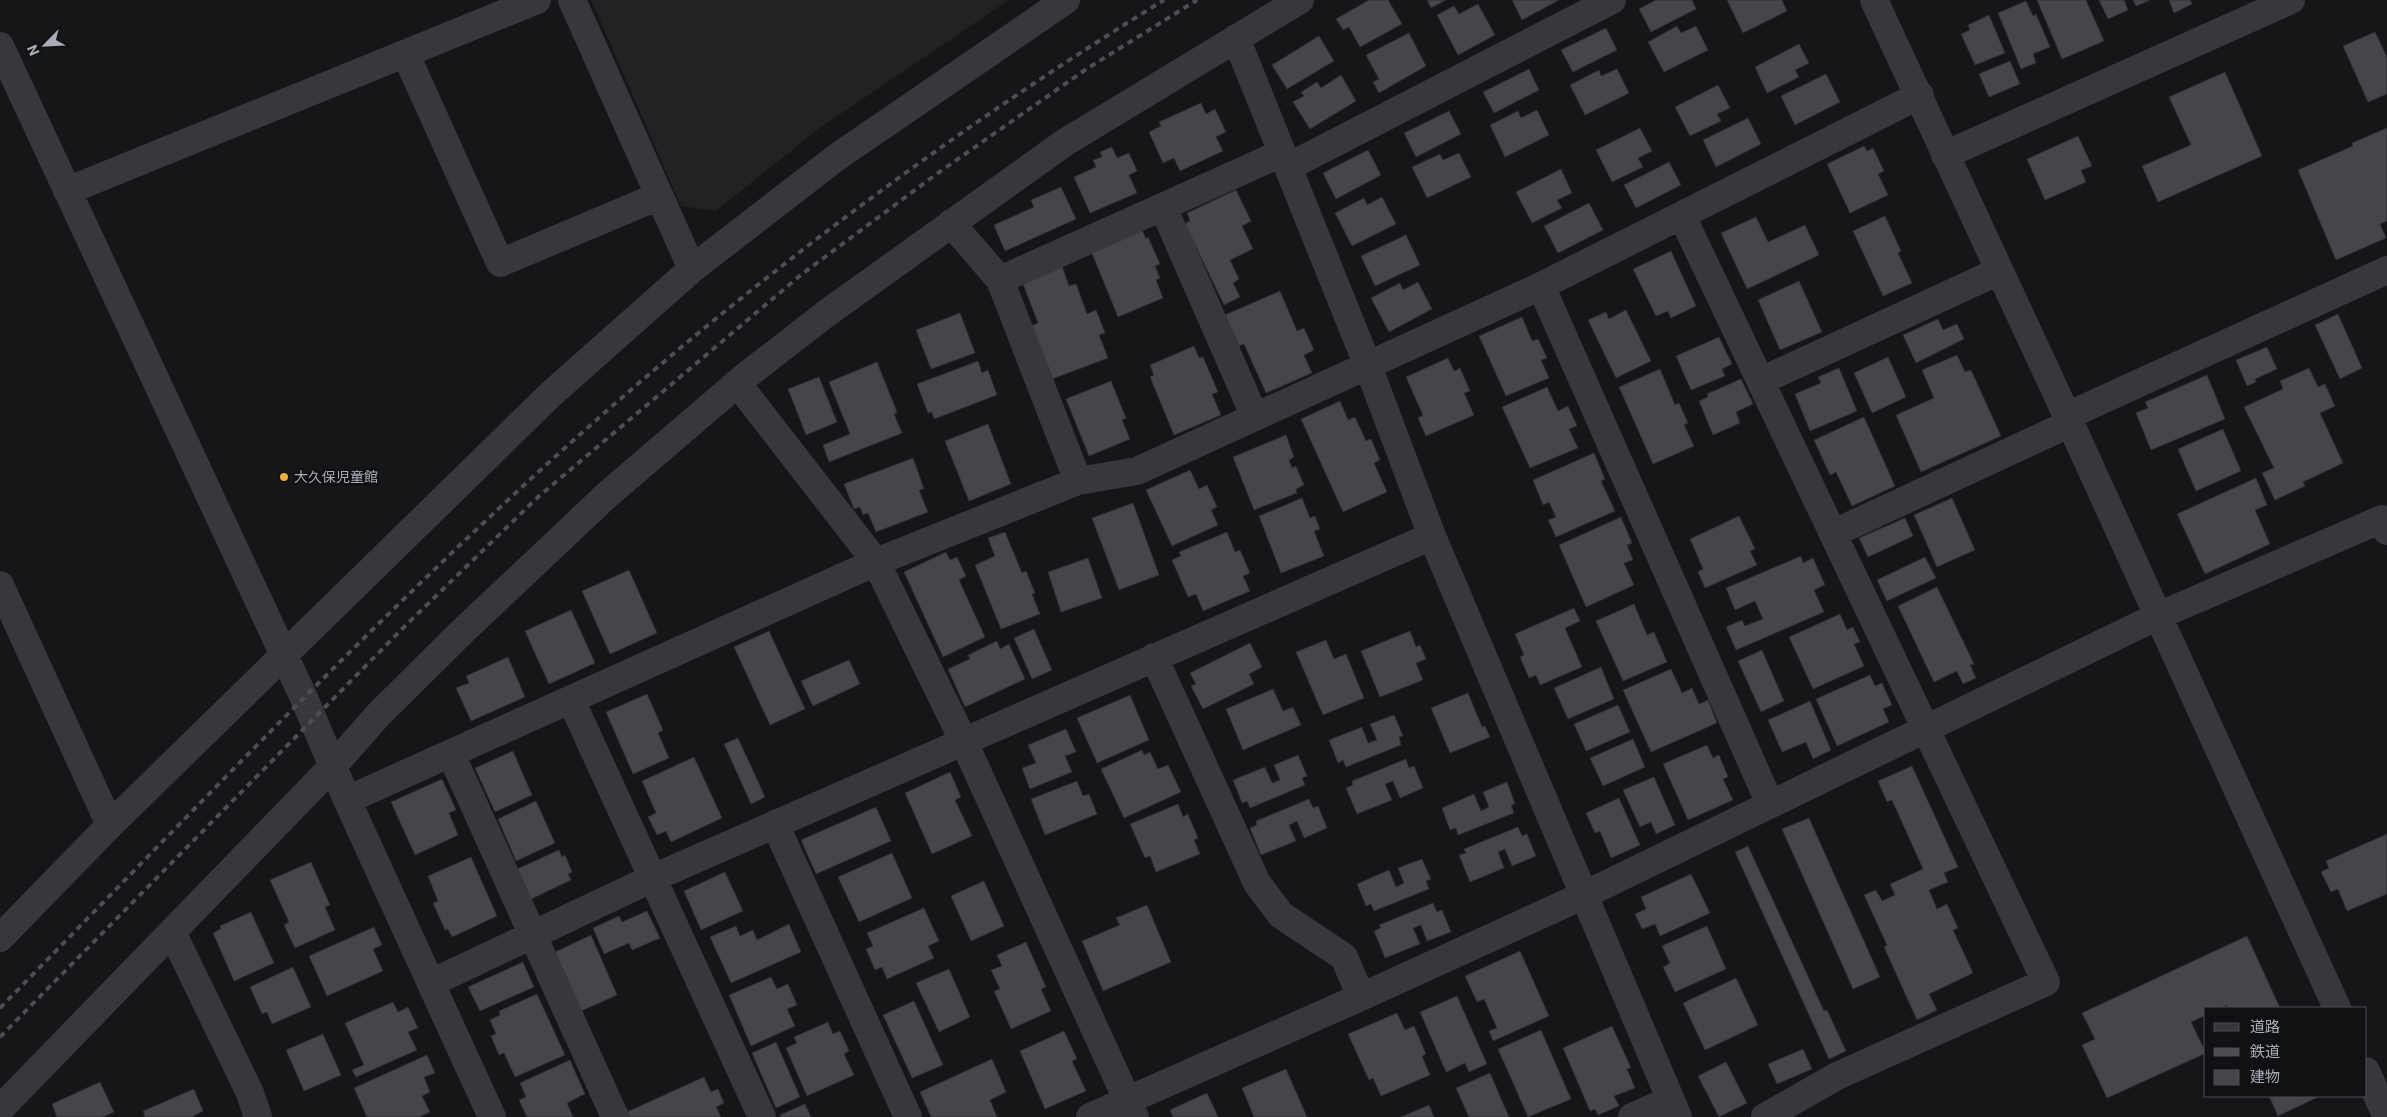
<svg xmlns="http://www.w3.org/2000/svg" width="2387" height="1117" font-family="Roboto,'Noto Sans JP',sans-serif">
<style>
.built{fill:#222225}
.building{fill:#45464b;stroke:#303034}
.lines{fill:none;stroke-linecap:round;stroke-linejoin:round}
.minor{stroke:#37383d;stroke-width:28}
.rail{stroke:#4c4e53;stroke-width:4;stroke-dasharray:6 5;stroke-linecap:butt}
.poi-dot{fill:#e7ae3e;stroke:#111113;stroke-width:2}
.labels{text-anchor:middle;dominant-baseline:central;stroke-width:4.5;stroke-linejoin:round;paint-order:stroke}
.poi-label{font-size:14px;fill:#a9adb7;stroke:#111113;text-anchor:start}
</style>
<rect width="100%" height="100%" fill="#161618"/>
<path class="built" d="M591,0h418l-188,127 -105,84 -35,-5z"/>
<path class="building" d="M1369,0h19l14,24 -42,23 -11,-20 -6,3 -7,-11z
M1427,0h19l-15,8z
M1512,0h47l-37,20z
M1656,0h36l4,9 -45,23 -12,-23z
M1727,0h55l5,11 -44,22z
M2037,0h49l18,41 -42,18z
M2099,0h25l4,10 -20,9z
M2133,0h17l-14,6z
M2169,0h21l2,4 -18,9z
M2026,1l7,15 3,-2 14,33 -17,7 3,9 -15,6 -23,-56z
M1478,4l17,31 -37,20 -21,-40 17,-9 5,8z
M1989,15l16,38 -30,12 -14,-31 9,-4 -2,-5z
M1677,26l4,7 15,-7 12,24 -44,22 -16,-30z
M1606,28l11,22 -44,22 -12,-22z
M2375,32l12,25v37l-19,8 -25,-56z
M1409,33l17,33 -47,27 -6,-11 6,-3 -13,-24z
M1319,36l15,25 -47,28 -15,-24z
M1799,44l10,19 -14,7 4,7 -32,16 -12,-26z
M2010,61l10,23 -31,13 -10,-23z
M1529,69l10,21 -45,23 -11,-21z
M1617,69l12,24 -44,22 -15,-30 29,-15 2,6z
M2225,72l37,84 -104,46 -16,-36 49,-21 -22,-48z
M1826,74l14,28 -45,23 -14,-29z
M1341,75l15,26 -46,28 -17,-27 11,-6 -3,-4 16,-10 4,6z
M1718,85l12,23 -13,6 4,7 -31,15 -15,-29z
M1201,103l5,11 9,-5 11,23 -10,5 7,14 -43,20 -6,-13 -11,5 -14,-31 12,-6 -2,-4z
M1537,110l12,25 -44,22 -15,-32 28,-14 3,7z
M1449,111l12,23 -45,23 -12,-24z
M1748,118l13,26 -45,23 -13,-27z
M1640,128l12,23 -14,7 5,9 -31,15 -16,-32z
M2387,128v93l-7,3 6,14 -50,22 -38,-90 55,-24 -1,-3z
M2078,136l14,30 -11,4 5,12 -41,18 -18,-41z
M1864,146l3,5 6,-3 11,23 -6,3 10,21 -38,18 -23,-49z
M1112,147l5,11 12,-5 8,18 -8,4 8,18 -47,20 -16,-36 22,-10 -3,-7 9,-3 -2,-5z
M1368,150l13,25 -45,24 -13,-26z
M1459,153l12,24 -44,21 -15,-31 28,-13 3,6z
M1669,162l12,23 -45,23 -12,-23z
M1561,169l11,24 -15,7 5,8 -30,15 -16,-31z
M1061,187l15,32 -71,32 -11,-26 40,-18 -3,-7z
M1236,190l15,31 -9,5 11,23 -23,11 9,19 -6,4 7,14 -16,8 -39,-81 5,-3 -3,-8z
M1382,197l14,27 -44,22 -17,-33 29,-15 3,7z
M1589,203l14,27 -45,23 -14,-27z
M1885,216l16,35 -3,2 14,30 -29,13 -30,-65z
M1756,217l12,25 37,-17 14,30 -72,34 -26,-56z
M1142,230l4,9 2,-2 12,27 -5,2 5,12 -4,2 7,18 -45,19 -27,-66z
M1406,235l14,30 -45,21 -14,-30z
M1671,251l25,55 -25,12 -3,-7 -12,5 -23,-47z
M1062,266l7,20 7,-2 11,30 9,-4 9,23 -6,2 9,23 -56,21 -21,-53 7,-3 -16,-42z
M1799,281l23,51 -42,18 -22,-50z
M1418,282l14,27 -43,23 -18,-34 29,-15 3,7z
M1280,291l17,40 7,-3 10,22 -10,5 8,18 -46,20 -22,-49 -5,2 -14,-31z
M1626,310l25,51 -35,17 -28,-58 18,-8 3,7z
M960,313l15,40 -44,16 -15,-39z
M2338,314l24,54 -22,11 -25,-54z
M1522,317l10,24 6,-2 9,19 -6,2 8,18 -43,18 -27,-60z
M1938,319l5,11 14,-6 7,15 -48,24 -13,-28z
M1719,337l13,27 -10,5 3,7 -34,14 -15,-34z
M1194,346l5,12 4,-1 15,35 -6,2 9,21 -47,20 -24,-58 4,-2 -4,-10z
M2267,347l10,22 -22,10 1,3 -9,4 -11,-26z
M1957,355l8,17 6,-2 30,66 -80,36 -25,-57 38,-17 -12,-28z
M1888,357l18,40 -34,16 -18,-40z
M1448,358l6,13 6,-3 10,23 -6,2 10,22 -48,21 -8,-18 5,-3 -17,-38z
M978,361l4,12 6,-3 9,25 -63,24 -2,-7 -4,1 -11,-29z
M877,362l20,50 -3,2 8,19 -73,29 -6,-17 27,-11 -21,-52z
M1839,368l18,43 -47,20 -15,-37 26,-11 -3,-6z
M2309,368l9,19 7,-3 10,22 -15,7 23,50 -40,19 2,4 -30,14 -13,-27 12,-5 -30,-61 39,-18 -3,-8z
M1660,369l15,36 4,-2 9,20 -4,2 10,21 -41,18 -34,-77z
M2207,375l18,44 -74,31 -15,-37 12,-5 -3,-6z
M819,377l18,45 -31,13 -18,-46z
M1741,379l12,25 -17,8 4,11 -27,12 -14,-34 9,-4 -1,-3z
M1111,381l15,37 -4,2 8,19 -41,17 -23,-57z
M1547,387l11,24 10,-5 9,20 -8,3 9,19 -48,20 -28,-61z
M1340,401l8,19 7,-3 11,24 5,-2 9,21 -6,3 13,29 -44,20 -42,-93z
M1864,417l31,69 -43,20 -16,-34 -6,3 -16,-35z
M988,424l23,60 -42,17 -24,-60z
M2223,429l18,42 -45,20 -18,-42z
M1286,435l8,22 -5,3 3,8 4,-2 8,19 -8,4 1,4 -43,17 -21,-53z
M1594,453l11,26 -4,2 14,30 -59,26 -8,-17 8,-3 -7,-15 -6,3 -10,-25z
M913,458l11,31 -5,1 9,22 -52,20 -8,-19 -5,2 -3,-8 -6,2 -10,-25z
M1190,470l9,19 8,-4 10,22 -6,3 7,15 -46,21 -26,-56z
M2256,478l11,27 -12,5 15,34 -65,30 -28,-60z
M1302,498l8,20 5,-2 5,13 -6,2 10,25 -43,17 -22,-57z
M1952,498l23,52 -38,17 -23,-52z
M1133,503l26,72 -40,15 -27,-72z
M1739,516l16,33 -5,2 7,14 -52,23 -7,-16 5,-3 -13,-30z
M1621,517l11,26 -5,2 6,15 -9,3 10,22 -48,22 -27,-62z
M1905,518l8,18 -45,21 -9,-19z
M1005,532l17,41 4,-2 9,22 -3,1 8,20 -39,15 -26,-64 20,-9 -7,-18z
M1227,532l8,20 5,-2 10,23 -7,3 7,15 -47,20 -7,-17 -8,3 -16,-37 9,-4 -2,-4z
M946,552l4,8 7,-3 9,19 -7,4 26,57 -42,20 -39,-85z
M1801,556l2,7 10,-5 12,27 -11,5 10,22 -88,38 -10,-23 16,-7 3,6 18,-7 -8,-18 -20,9 -9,-22z
M1925,557l11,21 -49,23 -10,-21z
M1088,558l14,40 -41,14 -13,-40z
M629,570l28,63 -47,21 -28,-63z
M1937,587l37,77 -4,1 6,13 -13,6 -6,-13 -23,11 -36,-76z
M1634,604l13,31 7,-3 13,30 -44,19 -27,-60z
M1574,608l6,13 -15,7 17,39 -42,18 -4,-10 -7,3 -9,-21 4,-2 -9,-21z
M571,610l24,53 -46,21 -24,-53z
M1840,614l7,16 6,-3 7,15 -6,2 10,22 -51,23 -24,-52z
M1034,629l18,41 -20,9 -18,-41z
M769,631l36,78 -35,16 -36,-78z
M1410,631l6,16 4,-2 6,14 -10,4 7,17 -43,17 -19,-46z
M1326,640l8,19 12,-5 18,44 -41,17 -27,-63z
M997,641l3,8 9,-5 16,35 -60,28 -17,-38 22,-10 -2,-4z
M1250,643l12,24 -13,7 5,10 -51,25 -12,-23 5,-2 -6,-11z
M1762,650l22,51 -23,11 -23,-51z
M508,657l17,40 -54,24 -15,-33 13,-5 -3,-7z
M849,660l11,24 -47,22 -12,-25z
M1601,667l13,32 -46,20 -14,-31z
M1671,669l11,24 10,-5 7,16 9,-4 9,23 -66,29 -28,-62z
M1870,675l5,11 7,-3 10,22 -9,4 6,13 -52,24 -21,-47z
M1273,689l10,22 10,-4 8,18 -58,25 -17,-41z
M1468,693l14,34 3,-1 5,11 -40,16 -19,-45z
M647,694l16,36 -5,3 11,25 -36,16 -27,-62z
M1130,695l19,45 -52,23 -20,-45z
M1810,701l21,49 -18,9 -7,-17 -24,10 -14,-32z
M1618,705l12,27 -44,19 -12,-27z
M1394,715l9,21 -4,1 2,8 -55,22 -3,-7 -5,3 -9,-23 33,-13 6,16 9,-3 -7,-16z
M1066,729l10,23 -11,4 7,16 -42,17 -8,-21 14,-5 -8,-18z
M738,738l27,59 -14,7 -27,-60z
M1633,739l12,28 -42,19 -13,-28z
M1707,745l6,13 6,-3 9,22 -5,2 10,21 -45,20 -25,-56z
M1142,750l2,5 6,-3 8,17 10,-4 13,27 -57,26 -23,-49z
M513,751l19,44 -37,17 -20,-44z
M1298,755l9,21 -5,2 3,7 -55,23 -3,-7 -5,2 -9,-23 32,-13 7,16 8,-3 -6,-15z
M694,757l28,61 -51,24 -5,-11 -9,4 -9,-18 8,-4 -14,-32z
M1406,759l3,9 5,-2 9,22 -23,10 -7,-17 -8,3 7,16 -35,14 -11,-26 7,-3 -1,-4z
M1912,766l46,101 -14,6 4,9 -19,8 8,19 10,-5 11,24 -5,2 20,43 -44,21 8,16 -20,10 -33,-73 3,-2 -23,-50 12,-5 6,11 13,-6 -5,-11 33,-15 -31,-69 -5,2 -9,-21z
M950,772l11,25 -6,3 17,36 -40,18 -27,-61z
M1654,777l21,48 -19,9 -5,-12 -11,5 -17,-37z
M442,779l14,31 -7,3 9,22 -43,20 -24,-53z
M1077,781l6,15 6,-2 8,20 -52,21 -14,-36z
M1507,782l8,22 -4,1 3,8 -56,22 -2,-7 -6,2 -8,-22 32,-14 7,17 8,-4 -6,-15z
M1619,798l21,47 -29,13 -11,-27 -5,2 -9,-20z
M1309,799l4,9 5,-2 9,22 -23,10 -7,-17 -8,4 7,16 -35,14 -11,-27 7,-3 -1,-4z
M536,801l19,42 -39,18 -18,-42z
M1178,804l5,13 5,-3 10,24 -4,2 6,14 -44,18 -6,-16 -5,2 -15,-34z
M876,807l15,34 -75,33 -15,-34z
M1809,818l71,159 -27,12 -71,-160z
M1518,827l4,9 5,-2 9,22 -24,10 -7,-17 -7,3 6,16 -34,14 -11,-27 7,-2 -2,-4z
M2387,834v60l-40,17 -9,-22 -7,3 -10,-20 8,-4 -3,-7z
M1748,846l76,165 3,-1 19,41 -17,8 -94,-207z
M559,850l3,7 3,-2 7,17 -4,2 3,6 -42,20 -14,-30z
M892,853l20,45 -53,24 -21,-45z
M471,857l26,59 -45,21 -4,-8 -3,1 -12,-27 5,-2 -10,-25z
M1422,859l9,20 -5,2 3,8 -55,22 -3,-7 -5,2 -9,-22 32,-14 7,17 8,-4 -6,-15z
M311,862l19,43 -5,2 10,23 -40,18 -11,-23 5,-3 -19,-42z
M725,872l18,39 -42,19 -17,-39z
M1691,874l19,39 -50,23 -5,-12 -13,5 -7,-15 11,-5 -5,-12z
M984,881l20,45 -33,15 -20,-45z
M1433,903l4,9 5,-2 9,22 -24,9 -6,-16 -8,3 7,16 -35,14 -11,-27 7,-3 -2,-3z
M1147,905l24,57 -68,29 -21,-50 38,-16 -4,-7z
M924,908l15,33 -11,5 6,12 -47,21 -5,-12 -7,3 -9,-21 7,-3 -6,-13z
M647,911l13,27 -28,12 -3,-7 -25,11 -11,-26 26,-12 3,6z
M251,912l23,51 -40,18 -21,-48 8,-4 -1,-3z
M789,924l12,28 -70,31 -21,-46 26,-11 4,10 13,-6 4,10z
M1707,926l19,43 -51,23 -12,-25 7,-4 -8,-17z
M374,927l8,18 -9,4 10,22 -56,25 -18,-40z
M591,935l26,60 -38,17 -26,-59z
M2247,936l33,72h-52l-1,-3 -6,3h-15v7l-15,7 15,31 -99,45 -25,-53 13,-6 -13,-26z
M1026,942l20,45 -5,2 10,22 -40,18 -17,-38 6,-2 -9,-19 11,-4 -5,-11z
M1520,951l29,65 -56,25 -4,-10 8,-3 -13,-29 -7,3 -12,-26z
M523,962l11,25 -54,24 -12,-24z
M293,967l18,40 -39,17 -5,-12 -5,2 -12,-27z
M949,969l21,48 -31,15 -23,-49z
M771,977l6,12 11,-5 9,21 -10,4 8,17 -44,20 -22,-51z
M1736,978l22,47 -53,25 -22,-47z
M537,994l28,61 -50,22 -11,-24 -5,2 -8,-19 5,-2 -6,-14 10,-5 -1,-4z
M1457,996l30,68 -18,8 -4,-9 -19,9 -26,-60z
M914,1001l29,64 -31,13 -29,-63z
M393,1002l5,10 10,-5 10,21 -10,4 9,18 -61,27 -4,-7 12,-5 -19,-42z
M1397,1013l8,17 9,-4 12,28 -4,2 8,19 -49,21 -8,-18 -4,2 -21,-46z
M828,1022l5,12 7,-3 9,20 -5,3 10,21 -47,21 -21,-48 11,-5 -3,-6z
M1612,1026l19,42 -4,1 8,19 -21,8 5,10 -21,9 -3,-6 -5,2 -27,-63z
M1541,1030l30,69 -43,18 -30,-68z
M1064,1031l13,28 -5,2 14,30 -41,18 -25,-58z
M323,1034l18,41 -37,16 -18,-41z
M776,1042l24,55 -24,11 -24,-55z
M1803,1049l9,20 -35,15 -9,-20z
M427,1055l8,18 -11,4 6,15 -8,4 8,16 -11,5h-52l-13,-29z
M992,1059l14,33 -16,8 7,17h-66l-11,-25z
M570,1060l15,34 -18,9 6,14h-46l-8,-17 7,-3 -6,-14z
M1726,1062l21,41 -28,14 -21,-41z
M1286,1069l21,48h-53l-12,-29z
M1490,1073l19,44h-40l-13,-29z
M704,1077l7,15 7,-3 6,14 -8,4 5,10h-91l-3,-5z
M100,1082l14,30 -11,5h-46l-5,-13z
M194,1089l9,22 -11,6h-47l-2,-6z
M1207,1093l11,24h-45l-3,-7z
M2269,1096h51l-42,20z
M805,1104l6,13h-30l-1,-2z
M1429,1105l5,12h-33z"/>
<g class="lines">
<path class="minor" d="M572,0l120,269
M1874,0l193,416 270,592
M1236,38l132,328 64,170 246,581
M0,46l304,652 43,102 145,317
M406,55l94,208 159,-67
M1945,155l346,-155
M1288,167l324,-167
M67,191l470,-191
M1163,207l92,210
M1682,216l364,766 -209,94 -72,41
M951,223l49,57 78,201
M1000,280l282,-127
M1541,286l229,518
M1761,381l238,-110
M737,383l139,179 87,178 172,377
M2067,416l320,-146
M1834,533l237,-110
M0,585l110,240
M1154,657l103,226 24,32 63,42 17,40
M571,700l191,417
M451,754l164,363
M347,800l529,-238 202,-81 59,-10 404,-185 379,-191
M775,824l133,293
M172,932l78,161 8,24
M0,938l110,-113 441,-431 141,-125 145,-112 229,-157
M431,983l222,-105 779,-342
M2366,1071l21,46
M0,1109l334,-344 45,-51 87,-86 141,-133 140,-120 80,-62 237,-170 236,-143
M1090,1117l271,-120 221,-101 576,-280 224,-97 5,12
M1632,1117l38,-17"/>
<path class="rail" d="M0,1008c172,-175 341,-354 522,-521 197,-182 413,-346 642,-487
M0,1037l404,-410 134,-130 264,-223 136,-101 147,-103 112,-70"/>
</g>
<circle class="poi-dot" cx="284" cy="477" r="5"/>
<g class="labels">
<g class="poi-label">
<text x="294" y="477">大久保児童館</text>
</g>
</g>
<rect x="2204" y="1007" width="162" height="90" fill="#111113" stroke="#4e4f55"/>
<rect x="2214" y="1023" width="25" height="8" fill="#37383d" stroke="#4e4f55"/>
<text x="2250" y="1032" font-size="15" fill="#a9adb7">道路</text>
<rect x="2214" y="1048" width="25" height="8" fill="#4c4e53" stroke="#4e4f55"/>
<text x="2250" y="1057" font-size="15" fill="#a9adb7">鉄道</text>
<rect x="2214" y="1070" width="25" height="15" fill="#45464b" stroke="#4e4f55"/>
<text x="2250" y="1082" font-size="15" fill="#a9adb7">建物</text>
<g transform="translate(45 45) rotate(246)" stroke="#111113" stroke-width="4" paint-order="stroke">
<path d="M0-4L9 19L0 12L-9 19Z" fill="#a9adb7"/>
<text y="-8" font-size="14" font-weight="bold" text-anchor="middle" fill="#a9adb7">N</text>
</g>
</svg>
